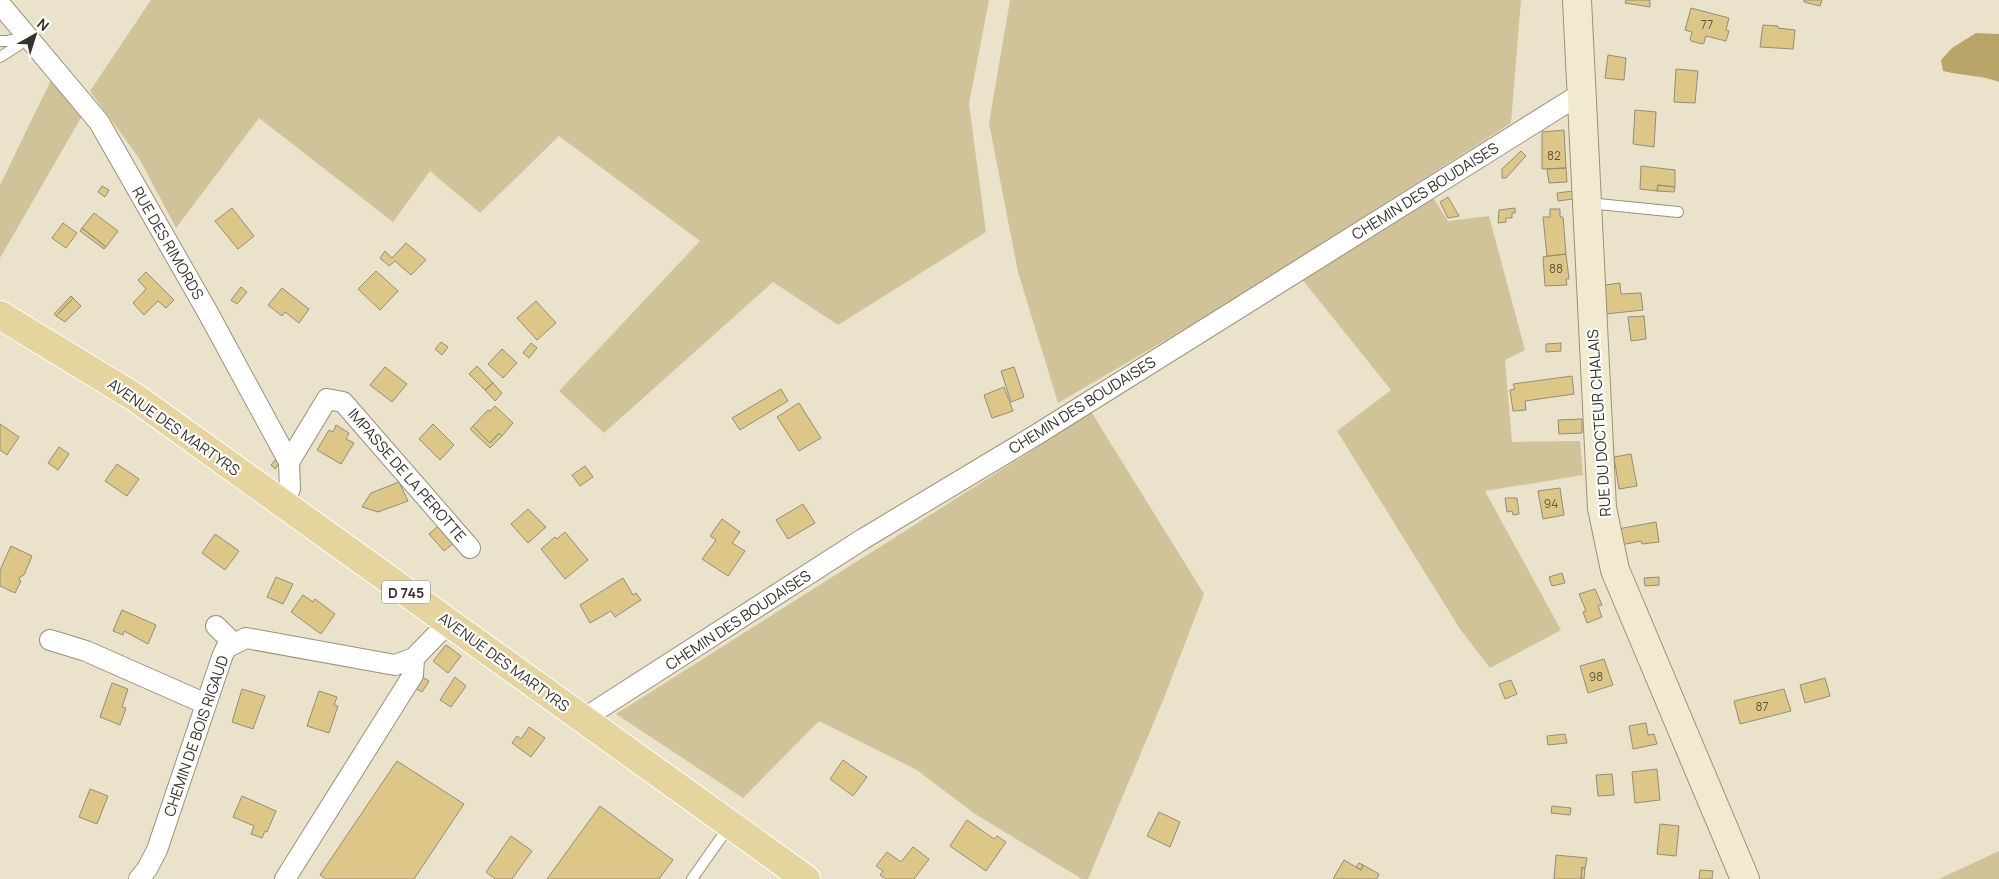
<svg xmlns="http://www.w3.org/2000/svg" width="1999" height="879" font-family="Manrope,sans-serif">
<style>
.green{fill:#d1c399}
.water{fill:#b9a567}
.building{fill:#dcc789;stroke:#948d77}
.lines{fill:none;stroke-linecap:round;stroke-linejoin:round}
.service-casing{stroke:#99917b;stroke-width:12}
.minor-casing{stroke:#99917b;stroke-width:22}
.secondary-casing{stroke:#99917b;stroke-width:30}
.primary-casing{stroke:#fff;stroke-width:30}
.service{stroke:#fff;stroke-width:10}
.minor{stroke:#fff;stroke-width:20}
.secondary{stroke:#f2eacf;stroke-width:28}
.primary{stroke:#e6d49e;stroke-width:28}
.labels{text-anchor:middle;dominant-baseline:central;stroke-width:4.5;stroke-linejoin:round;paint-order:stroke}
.number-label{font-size:12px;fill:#605841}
.shield{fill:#fff;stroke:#727069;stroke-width:1}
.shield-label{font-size:14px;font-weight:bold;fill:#363329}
.street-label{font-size:15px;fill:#363329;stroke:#fff}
</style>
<rect width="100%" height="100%" fill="#eae2cb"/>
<path class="green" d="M151,0h838l-20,104 17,128 -148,93 -65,-43 -169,151 -45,-42 141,-150 -141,-105 -79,77 -50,-42 -37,51 -134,-104 -83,110 -37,-70 -49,-67z
M1010,0h511l-10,123 -282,180 -171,100 -40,-131 -29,-149z
M51,80l31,36 -82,142v-73z
M1432,196l16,25 41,-5 36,134 -20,10 7,82 68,-1 3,34 -98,16 76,139 -71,38 -30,-39 -123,-198 54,-41 -90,-112z
M1090,410l114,184 -40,104 -76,181h-6l-107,-65 -58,-44 -98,-49 -76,77 -127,-84 431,-273z
M1999,851v28h-60z"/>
<path class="water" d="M1976,33l23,1v48c-17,-7 -38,-6 -56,-11l-2,-11 11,-12z"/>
<path class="building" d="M1626,0h24v7l-25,-4z
M1804,0h18l-2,6 -16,-4z
M1691,8l38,10 -3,12 3,1 -3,10 -20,-5 -2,7 -2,1 -11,-3 -1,-2 2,-7 -7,-2z
M1763,25l15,1v2l17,2 -2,19 -33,-2z
M1608,55l18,3 -2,22 -19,-2z
M1676,69l22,2 -3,32 -21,-1z
M1635,110l21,2 -2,35 -21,-3z
M1564,130l2,38 -24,1v-37z
M1521,151l5,5 -20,22h-4v-9z
M1641,166l34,4v17l-17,-2 -1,6 -17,-2z
M1566,168l1,14 -18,1 -2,-14z
M1658,185l17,2 -1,5 -17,-1z
M102,186l7,4 -4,7 -7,-5z
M1573,191v8l-15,2 -1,-8z
M1448,197l11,19 -11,2 -8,-16z
M232,208l22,28 -16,13 -23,-28z
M1515,208v5h-3v5h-6v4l-8,1 1,-13z
M1550,209h10v8h3l3,37 -19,2 -4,-39h7z
M94,213l24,18 -12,16 -24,-19z
M63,223l14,10 -11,15 -14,-10z
M82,228l24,19 -2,2 -24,-18z
M406,243l20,17 -15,15 -16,-14 -6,5 -9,-8 5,-7 7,7z
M1566,254l3,25h-3l1,6 -22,1 -2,-29z
M376,271l22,20 -18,19 -22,-21z
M146,272l28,28 -8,8 -8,-7 -14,14 -11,-12 13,-14 -8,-9z
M1620,283l1,11 20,-1 2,17 -37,4 -1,-29z
M241,287l6,5 -10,12 -6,-4z
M282,288l27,21 -10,14 -14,-11 -3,4 -14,-11z
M71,296l2,2 -17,18 -2,-2z
M73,298l8,8 -16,16 -9,-6z
M536,301l20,22 -19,17 -20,-22z
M1644,316l2,23 -15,2 -3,-24z
M441,342l7,5 -6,8 -7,-6z
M531,343l6,5 -8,10 -6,-5z
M1561,343v8l-15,1v-8z
M502,349l15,14 -14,15 -15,-14z
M477,366l16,17 -8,7 -16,-16z
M385,367l22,17 -15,18 -22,-17z
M1014,367l10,30 -13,5 -10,-31z
M1572,376l2,18 -49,7 1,9 -13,1 -3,-21 5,-1 -2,-5z
M493,383l9,10 -7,8 -10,-11z
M1004,387l9,24 -21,7 -8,-23z
M781,389l7,12 -48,29 -8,-12z
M799,403l22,35 -22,13 -22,-34z
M495,406l18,17 -11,13 -3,-3 -9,10 -17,-17 15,-16 2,1z
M1582,419v14l-23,1 -1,-14z
M0,424l19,13 -12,18 -7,-5z
M433,424l21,21 -14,15 -21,-21z
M336,425l13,8 -3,6 8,4 -13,21 -24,-14 12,-20 4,2z
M473,426l17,17 9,-10 3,3 -12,12 -20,-19z
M59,447l10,7 -11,16 -10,-7z
M1631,454l6,32 -18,3 -5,-32z
M276,459l3,4 -4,6 -4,-4z
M117,464l22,15 -12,17 -22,-15z
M585,466l8,11 -13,9 -8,-11z
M399,482l9,19 -30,11 -16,-5 9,-14z
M1560,488l4,27 -21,4 -5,-28z
M1505,498h12l2,16 -6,1 -1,-4 -5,1z
M803,504l12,19 -27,16 -12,-19z
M528,509l18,18 -18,16 -17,-19z
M722,519l18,13 -8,11 13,8 -17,25 -26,-17 14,-19 -6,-4z
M1656,522l3,20 -17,2 -1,-3 -20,4 -3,-16z
M438,526l16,17 -10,8 -15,-17z
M565,532l23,28 -23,19 -24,-30 14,-12 2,2z
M215,534l24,17 -14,19 -23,-17z
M11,546l21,10 -8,19 -4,2 -1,3 2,1 -6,12 -15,-7v-16z
M1562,573l3,10 -13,3 -3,-9z
M276,577l17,7 -10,20 -16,-7z
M1659,577v8l-14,1 -1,-8z
M623,578l10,17 3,-2 5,7 -26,17 -4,-6 -21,12 -10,-18z
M1595,589l7,16 -4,1 4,11 -15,6 -4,-11 3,-1 -7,-17z
M303,595l10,7 2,-3 20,15 -14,20 -30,-22z
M122,610l34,15 -8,19 -24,-13 -1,4 -10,-4z
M446,645l15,11 -13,17 -15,-12z
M1604,659l9,26 -25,8 -8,-27z
M422,677l7,4 -7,11 -7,-4z
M455,677l11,9 -15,21 -11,-7z
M1825,678l5,18 -25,7 -5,-18z
M1511,680l6,14 -12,5 -6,-15z
M112,683l16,6 -6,18 4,1 -6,17 -20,-8z
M242,689l23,7 -12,33 -21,-7z
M1784,689l7,22 -51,13 -6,-23z
M319,691l18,6 -3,8 4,1 -9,27 -22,-7z
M1646,723l2,12 6,-1 3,10 -24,5 -4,-23z
M529,727l16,11 -14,19 -19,-14 5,-7 4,3z
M1565,734l2,9 -19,2 -1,-9z
M843,760l24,17 -14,19 -23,-17z
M397,761l67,43 -50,75h-88l-6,-4z
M1657,769l3,31 -25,3 -3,-31z
M1612,774l2,21 -16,1 -2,-21z
M90,789l18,7 -11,28 -18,-7z
M242,796l34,15 -9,21 -2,-1 -3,7 -11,-4 3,-8 -21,-9z
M600,806l73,54 -14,19h-112z
M1552,806l19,2 -1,7 -19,-2z
M1159,812l21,10 -10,25 -23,-11z
M967,820l27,19 3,-3 9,6 -20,29 -36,-25z
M1660,824l19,2 -3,30 -19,-2z
M511,836l21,15 -20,28h-17l-9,-7z
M913,847l16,12 -15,20h-28l-6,-4 3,-4 -7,-5 11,-14 14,10z
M1556,855l31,3 -2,10 -3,-1 -1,12h-27z
M1344,860l17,10 2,-5 16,9 -2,5h-44z
M1359,863l4,2 -2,5 -5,-3z
M1582,867l3,1 -1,11h-3z
M1700,870l13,1 -1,8h-13z"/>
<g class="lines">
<g class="service-casing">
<path id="service" d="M0,41h7l21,-4 -9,8 -19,12
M1588,203l90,9
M692,879l38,-54"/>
</g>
<g class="minor-casing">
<path id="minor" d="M0,4l99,118 108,189 82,151 1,27 -7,15
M289,462l38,-63 16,3 127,146
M216,626l17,17
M50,640l36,11 120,53
M583,719l280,-180 173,-104 546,-342
M139,879l8,-10 10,-19 65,-193 4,-9 20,-10 149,27 19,-7 34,-35
M285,879l128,-204 1,-17"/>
</g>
<g class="secondary-casing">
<path id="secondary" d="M1577,0l25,508 13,62 130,309"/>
</g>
<g class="primary-casing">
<path id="primary" d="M0,315l136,83 670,481"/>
</g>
<use href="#service" class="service"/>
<use href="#minor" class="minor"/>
<use href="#secondary" class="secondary"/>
<use href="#primary" class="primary"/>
</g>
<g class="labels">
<g class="number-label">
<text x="1707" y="24">77</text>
<text x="1554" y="155">82</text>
<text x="1556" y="268">88</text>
<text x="1551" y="503">94</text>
<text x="1596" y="676">98</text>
<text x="1762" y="706">87</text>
</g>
<rect class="shield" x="382" y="580.5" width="48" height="23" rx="4"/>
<g class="shield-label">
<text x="406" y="592">D 745</text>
</g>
<g class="street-label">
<text transform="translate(1425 191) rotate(-32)">CHEMIN DES BOUDAISES</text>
<text transform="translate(168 243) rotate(60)">RUE DES RIMORDS</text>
<text transform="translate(1082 405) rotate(-32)">CHEMIN DES BOUDAISES</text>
<text transform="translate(1599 423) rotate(-94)">RUE DU DOCTEUR CHALAIS</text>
<text transform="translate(174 427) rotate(35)">AVENUE DES MARTYRS</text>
<text transform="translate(407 475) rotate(49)">IMPASSE DE LA PEROTTE</text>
<text transform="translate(738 620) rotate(-33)">CHEMIN DES BOUDAISES</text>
<text transform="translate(504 662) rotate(36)">AVENUE DES MARTYRS</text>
<text transform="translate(196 736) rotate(-71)">CHEMIN DE BOIS RIGAUD</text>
</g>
</g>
<g transform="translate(35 35) rotate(39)" stroke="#ffffff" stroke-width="4" paint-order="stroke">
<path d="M0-4L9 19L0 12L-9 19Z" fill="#363329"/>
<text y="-8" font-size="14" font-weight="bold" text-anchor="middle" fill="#363329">N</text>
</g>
</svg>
